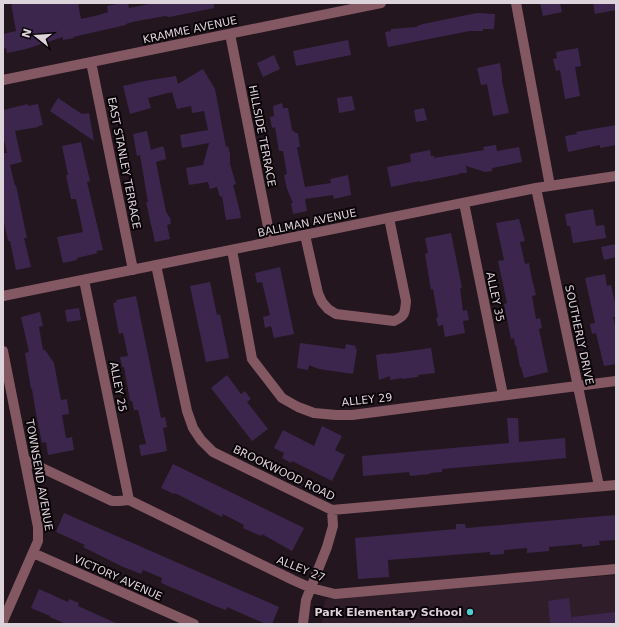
<svg xmlns="http://www.w3.org/2000/svg" width="619" height="627" font-family="'DejaVu Sans',sans-serif">
<style>
.built{fill:#2f1d2a}
.building{fill:#3d264e}
.lines{fill:none;stroke-linecap:round;stroke-linejoin:round}
.minor{stroke:#845862;stroke-width:10}
.poi-dot{fill:#52ccd0;stroke:#090407;stroke-width:1.5}
.labels{text-anchor:middle;dominant-baseline:central;stroke-width:4;stroke-linejoin:round;paint-order:stroke}
.street-label{font-size:11px;fill:#ddd3da;stroke:#090407}
.poi-label{font-size:11px;font-weight:bold;fill:#ddd3da;stroke:#090407;text-anchor:end}
</style>
<rect width="100%" height="100%" fill="#23161f"/>
<path class="built" d="M616,575v49h-294l3,-25z"/>
<path class="building" d="M11,3h67l3,16 18,-4 9,-3 -1,-6 15,-3h6l1,5 25,-5h60v5l-45,9 -4,-1 -33,6 -6,2v1l-53,12 1,1 -11,2v-3l-37,12 -19,4 -1,-5 -3,1v-15l13,-3z
M540,3h20l2,9 -19,4z
M593,3h23v7l-21,4z
M477,13l18,1 -1,15h-11v2h-13l-82,16 -3,-15 6,-1v-2l26,-2v-1l6,-2z
M348,40l3,15 -55,11 -3,-15z
M578,48l3,18 -6,1 5,29 -15,3 -5,-29 -4,1 -3,-12 4,-1 -1,-6z
M274,55l6,14 -17,8 -6,-14z
M500,63l2,12v6l7,32 -16,3 -6,-32 -6,1 -4,-17z
M203,69l12,20 11,58 2,-1 2,8v10l6,20 -3,1 7,27 1,6 -15,2 -4,-24 -2,1 -3,-10 -7,2 -2,-7 -19,3 -3,-17 17,-3 6,-22 -27,5 -2,-13 28,-5 -4,-19 -12,2 -1,-7 -14,3 -5,-17 -24,6 3,10 -21,6 -7,-28 21,-5 32,-5 2,8z
M352,96l3,14 -16,3 -2,-15z
M58,98l24,16 7,-1 5,28 -44,-30z
M282,103l1,5h5l4,22 1,1h1l1,2h3l2,14h-3l1,6 7,34 26,-4 -1,-4 18,-4 3,20 -17,4 -1,-4 -28,4 2,12 -14,3 -2,-11h2l-6,-14 -3,-14 3,-1 -4,-23h-4l-4,-24 -3,1 -2,-11 4,-1 -1,-10z
M28,104v2l10,-2 5,21 -5,1v1l-23,4 7,31 -12,3 5,21 1,-1 8,39 3,14h-3l7,29 -15,3 -6,-29h-2l-5,-23v-65h4l-4,-17v-26z
M424,108l3,12 -11,2 -2,-12z
M616,125v20l-16,3v-3l-32,7 -3,-16 12,-2 -1,-2 17,-3z
M147,131l4,19 12,-4 2,6 1,7 -10,3 10,50 4,6 1,6 -4,1 3,14 -15,3 -9,-40h2l-8,-47 -3,1 -4,-22z
M81,142l9,39 -3,1 16,68 -7,1 2,2 -21,5v2l-14,3 -6,-26 26,-5 -7,-33h-5l-5,-24h2l-6,-29z
M496,145l1,6 22,-4 3,15 -30,6v3l-7,1 -19,-6 1,7h-8l1,1 -40,8v-1l-29,6 -4,-20 24,-5 -1,-8 20,-4 1,6h3v2l50,-8 -1,-3z
M593,209l3,17 8,-1 2,13 -33,5 -3,-17h-3l-2,-12z
M519,219l6,22 -5,1 5,22 4,-1 2,12 5,20 -4,1 4,23 4,-1 2,10 -3,1 9,43 -24,6 -3,-11h-1l-4,-22 -1,1 -1,-8 -3,1 -7,-35 3,-1 -9,-42 6,-1 -8,-37z
M451,233l11,55h-2l3,23 4,-1 2,10 -6,1 2,12 -20,4 -2,-12 -5,1 -2,-8 2,-1 -5,-28 -2,1 -6,-36 3,-1 -3,-15z
M616,244v13l-12,3 -3,-13z
M280,267l14,67 -20,4 -3,-12 -6,2 -2,-11 7,-2 -8,-33 -5,1 -2,-10z
M605,274l2,12 4,-1 5,22v10h-3l3,12v35l-12,2 -8,-33 -4,1 -2,-10 5,-1 -10,-45z
M210,282l7,33 3,-1 9,44 -23,4 -16,-76z
M136,296l25,122 4,-1 2,10 -4,1 4,23 -26,5 -2,-11 7,-1 -8,-34h-4l-2,-9h-2l-6,-34h-2l-2,-10 8,-1 -5,-23 -4,1 -6,-31 4,-1 -1,-2z
M79,308l2,12 -14,2 -2,-12z
M40,312l3,14 -4,1 4,23h2l9,13 7,37 6,-1 2,15 -7,1 4,23 6,-1 2,13 -26,5 -2,-13 -4,1 -6,-30 -4,-24h-1l-6,-36 4,-1 -8,-35z
M300,343l45,6 1,-5 10,2 -1,3h2l-4,25 -34,-5 -10,-4 -1,5 -11,-2z
M431,348l4,25 -17,2v2l-16,2v-1l-12,2v-4l-11,4 -3,-25 11,-2v1z
M227,375l14,19 4,-3 6,8 -4,3 21,27 -16,12 -41,-53z
M507,418h11l1,24 46,-4 1,20 -124,11v3l-12,1v1l-20,2 -1,-4 -46,4 -1,-20 147,-13z
M322,426l20,10 -7,14 10,5 -13,26 -40,-20 -1,2 -9,-5 2,-5 -10,-5 9,-18 31,16z
M173,464l131,64 -12,23 -30,-17 -1,2 -18,-8 1,-3 -21,-11 -1,3 -47,-24 -1,1 -13,-6z
M64,513l215,94 -7,17h-6l-39,-17 -1,3 -6,-2 -59,-25 1,-5 -19,-8 -2,4 -20,-8 -38,-19 2,-2 -29,-13z
M616,515v25l-17,1 1,4 -18,2v-3l-33,3v4l-22,2v-5l-23,2v4l-14,1v-3l-102,8 1,17 -31,2 -3,-41 101,-9v-5h9l1,4z
M39,589l29,13 1,-3 10,4 -1,3 40,18h-52l-16,-7v-1l-19,-8z
M569,598l3,26h-22l-2,-23z
M616,612v12h-44v-7z"/>
<g class="lines">
<path class="minor" d="M516,3l34,183
M230,34l41,208
M91,62l42,208
M3,80l378,-77
M536,188l63,298
M464,203l39,192
M305,235l13,58 4,9 6,7 8,5 58,7c11,-5 11,-8 12,-20l-17,-83
M232,250l20,109 30,39 16,9 16,6 22,2h16l264,-34
M156,265l31,146 6,17 8,12 12,12 119,58 284,-25
M84,280l45,220
M3,296l533,-108 80,-12
M3,351l35,176v14l-35,80
M25,460l87,41h7l10,-1 164,80 18,8 24,6 281,-25
M33,553l161,71
M303,624l3,-24 21,-53 6,-21 -1,-16"/>
</g>
<circle class="poi-dot" cx="470" cy="612" r="4"/>
<g class="labels">
<g class="street-label">
<text transform="translate(190 30) rotate(-12)">KRAMME AVENUE</text>
<text transform="translate(262 136) rotate(79)">HILLSIDE TERRACE</text>
<text transform="translate(124 163) rotate(79)">EAST STANLEY TERRACE</text>
<text transform="translate(307 223) rotate(-12)">BALLMAN AVENUE</text>
<text transform="translate(495 297) rotate(78)">ALLEY 35</text>
<text transform="translate(579 335) rotate(78)">SOUTHERLY DRIVE</text>
<text transform="translate(118 387) rotate(79)">ALLEY 25</text>
<text transform="translate(367 400) rotate(-6)">ALLEY 29</text>
<text transform="translate(284 473) rotate(26)">BROOKWOOD ROAD</text>
<text transform="translate(39 475) rotate(80)">TOWNSEND AVENUE</text>
<text transform="translate(301 569) rotate(22)">ALLEY 27</text>
<text transform="translate(118 578) rotate(24)">VICTORY AVENUE</text>
</g>
<g class="poi-label">
<text x="462" y="612">Park Elementary School</text>
</g>
</g>
<rect width="619" height="627" fill="none" stroke="#ddd3da" stroke-width="8"/>
<g transform="translate(36 36) rotate(287)" stroke="#090407" stroke-width="3" paint-order="stroke">
<path d="M0-3L7 15L0 10L-7 15Z" fill="#ddd3da"/>
<text y="-6" font-size="11" font-weight="bold" text-anchor="middle" fill="#ddd3da">N</text>
</g>
</svg>
